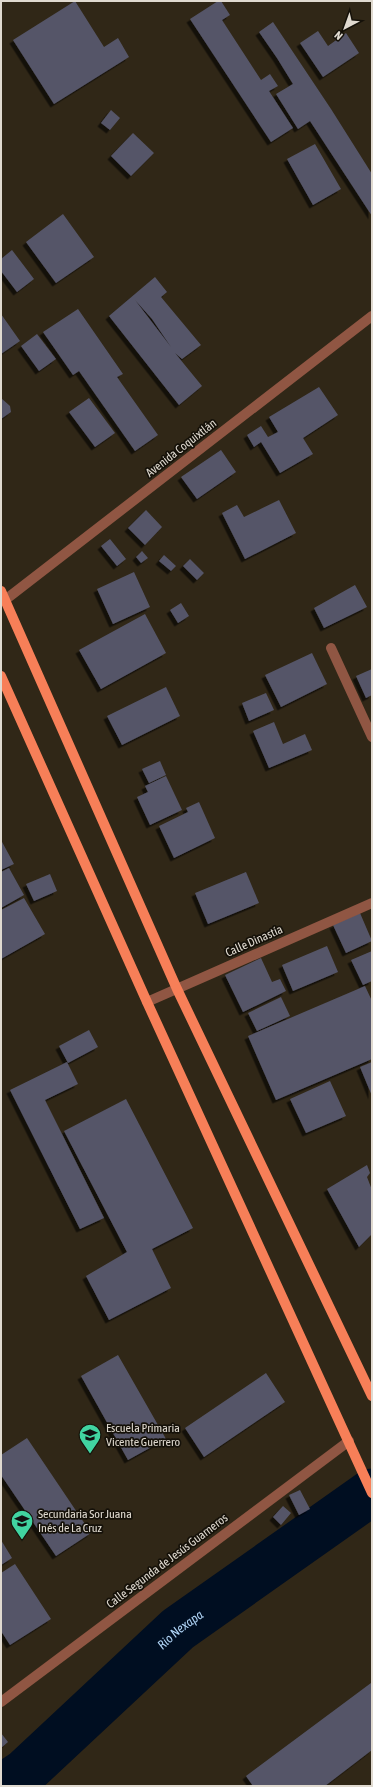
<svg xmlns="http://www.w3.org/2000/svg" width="373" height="1787" font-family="'Asap Condensed',sans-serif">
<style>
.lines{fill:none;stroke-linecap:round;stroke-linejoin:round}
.river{stroke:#000e21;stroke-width:47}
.building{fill:#555568;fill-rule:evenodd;filter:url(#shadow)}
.minor{stroke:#905643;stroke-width:10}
.tertiary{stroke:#905643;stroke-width:10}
.primary{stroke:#f77f58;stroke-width:10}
.labels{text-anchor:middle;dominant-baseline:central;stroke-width:3.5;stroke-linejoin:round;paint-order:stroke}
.street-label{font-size:12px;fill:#e0dad0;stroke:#151109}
.poi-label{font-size:12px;fill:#e0dad0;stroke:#151109;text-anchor:start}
.water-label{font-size:13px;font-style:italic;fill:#afd4f6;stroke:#151109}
</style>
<defs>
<filter id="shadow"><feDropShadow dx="-3.5" dy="3.5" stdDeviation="0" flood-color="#0009"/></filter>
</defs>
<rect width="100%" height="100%" fill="#302717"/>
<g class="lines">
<path class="river" id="s1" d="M4,1786l21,-14 153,-143 194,-137"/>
</g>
<path class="building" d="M75,1l29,46 14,-9 11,19 -75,47 -41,-64z
M218,1h3l9,14 -8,5 39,60 9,-6 8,12 -9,5 24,37 -22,14 -81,-123z
M273,22l58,87 41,65v42l-62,-95 -12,8 -22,-35 17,-10 -16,-26 -18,-26z
M318,31l10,15 18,-13 13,20 -36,24 -23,-34z
M111,110l9,8 -10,12 -9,-7z
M133,133l21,20 -23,23 -20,-20z
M315,144l26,45 -28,16 -26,-46z
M63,214l31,43 -38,26 -30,-41z
M12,250l22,29 -17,13 -16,-21v-12z
M155,277l12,15 -6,5 40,48 -19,14 -7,-6 27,33 -23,19 -70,-89zM135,300l17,19 19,28z
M78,309l45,65 -6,3 41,58 -23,16 -56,-80 -6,4 -30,-43z
M1,314l19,27 -19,13z
M37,334l19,25 -17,12 -18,-25z
M319,387l19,28 -35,23 10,16 -33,19 -19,-31 -7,5 -7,-12 14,-9 7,11 10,-5 -9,-15z
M1,398l9,8 1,6 -10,7z
M89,398l26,35 -20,14 -26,-35z
M221,450l15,22 -39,27 -16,-22z
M279,500l17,33 -51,26 -23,-46 15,-8 7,12z
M146,510l16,17 -17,18 -17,-17z
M110,539l16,20 -9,7 -16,-20z
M142,551l6,7 -7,5 -5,-6z
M164,555l12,11 -5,5 -12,-10z
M190,559l14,14 -7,7 -14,-14z
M134,572l16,35 -37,17 -16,-35z
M355,585l12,22 -43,21 -10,-20z
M181,603l8,13 -11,7 -8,-13z
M145,614l21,39 -65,36 -22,-39z
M312,653l15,31 -46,23 -16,-32z
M372,669v26l-6,3 -10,-22z
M166,687l14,29 -58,29 -15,-29z
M266,693l8,17 -25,11 -7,-18z
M274,722l9,22 22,-10 7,16 -43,18 -16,-37z
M160,761l6,14 -17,8 -7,-14z
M166,776l16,34 -32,15 -13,-28 11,-5 -3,-6z
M199,802l16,36 -41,20 -15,-32 29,-14 -2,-4z
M1,840l13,24 -13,6z
M9,868l15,27 -23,13v-36z
M246,872l13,31 -51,21 -13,-31z
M50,874l7,17 -23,10 -8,-17z
M24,898l21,36 -44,25v-49z
M360,913l12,28 -26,12 -13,-28z
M327,946l11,26 -45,19 -11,-26z
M372,951v30l-9,4 -12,-25z
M261,958l11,24 8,-3 6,12 -43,21 -18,-37z
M365,986l7,15v58l-96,41 -28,-64z
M281,997l9,19 -33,15 -9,-18z
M89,1030l9,17 -30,16 -9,-17z
M67,1062l11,22 -33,16 59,118 -24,11 -70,-139z
M372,1062v34l-12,-29z
M330,1081l16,35 -40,17 -16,-34z
M126,1099l67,129 -41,21 19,39 -62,32 -23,-44 41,-24 -63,-121z
M367,1165l3,8 -3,4 5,13v44l-13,13 -32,-58z
M118,1355l48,84 -38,21 -47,-84z
M266,1373l19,29 -81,55 -19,-29z
M27,1438l64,95 -35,23 -55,-81v-20z
M300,1490l10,19 -11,6 -10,-20z
M283,1506l8,7 -10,12 -8,-8z
M1,1540l11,18 -11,7z
M15,1564l36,55 -41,26 -9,-14v-58z
M371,1683l1,67 -47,36h-72l-7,-10z
M1,1733l7,9 -7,6z"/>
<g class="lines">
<path class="minor" d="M331,648l41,89
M147,1002l225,-99
M1,1702l348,-261"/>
<path class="tertiary" d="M5,600l367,-284"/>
<path class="primary" d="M1,591l176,398 195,407
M1,676l146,326 225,491"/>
</g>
<defs>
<g id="school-pin" transform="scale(1.15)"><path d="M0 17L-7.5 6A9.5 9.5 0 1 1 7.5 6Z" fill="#41d4a1" stroke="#151109"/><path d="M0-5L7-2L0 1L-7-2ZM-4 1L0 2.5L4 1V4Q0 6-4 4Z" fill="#111"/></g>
</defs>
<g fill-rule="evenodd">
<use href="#school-pin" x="90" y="1435"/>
<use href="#school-pin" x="22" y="1521"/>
</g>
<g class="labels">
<g class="street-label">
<text transform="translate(181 448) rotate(-38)">Avenida Coquixtlán</text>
<text transform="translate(254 941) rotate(-24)">Calle Dinastía</text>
<text transform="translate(167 1561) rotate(-37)">Calle Segunda de Jesús Guarneros</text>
</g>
<g class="poi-label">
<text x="106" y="1428">Escuela Primaria<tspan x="106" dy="14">Vicente Guerrero</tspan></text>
<text x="38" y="1514">Secundaria Sor Juana<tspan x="38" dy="14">Inés de La Cruz</tspan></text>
</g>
<g class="water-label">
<text stroke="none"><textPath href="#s1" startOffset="236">Rio Nexapa</textPath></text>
</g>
</g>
<rect width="373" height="1787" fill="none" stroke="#e0dad0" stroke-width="4"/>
<g transform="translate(345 28) rotate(221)" stroke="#151109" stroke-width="3" paint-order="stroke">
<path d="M0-3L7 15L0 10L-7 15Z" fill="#e0dad0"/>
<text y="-6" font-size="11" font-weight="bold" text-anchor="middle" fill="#e0dad0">N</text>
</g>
</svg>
